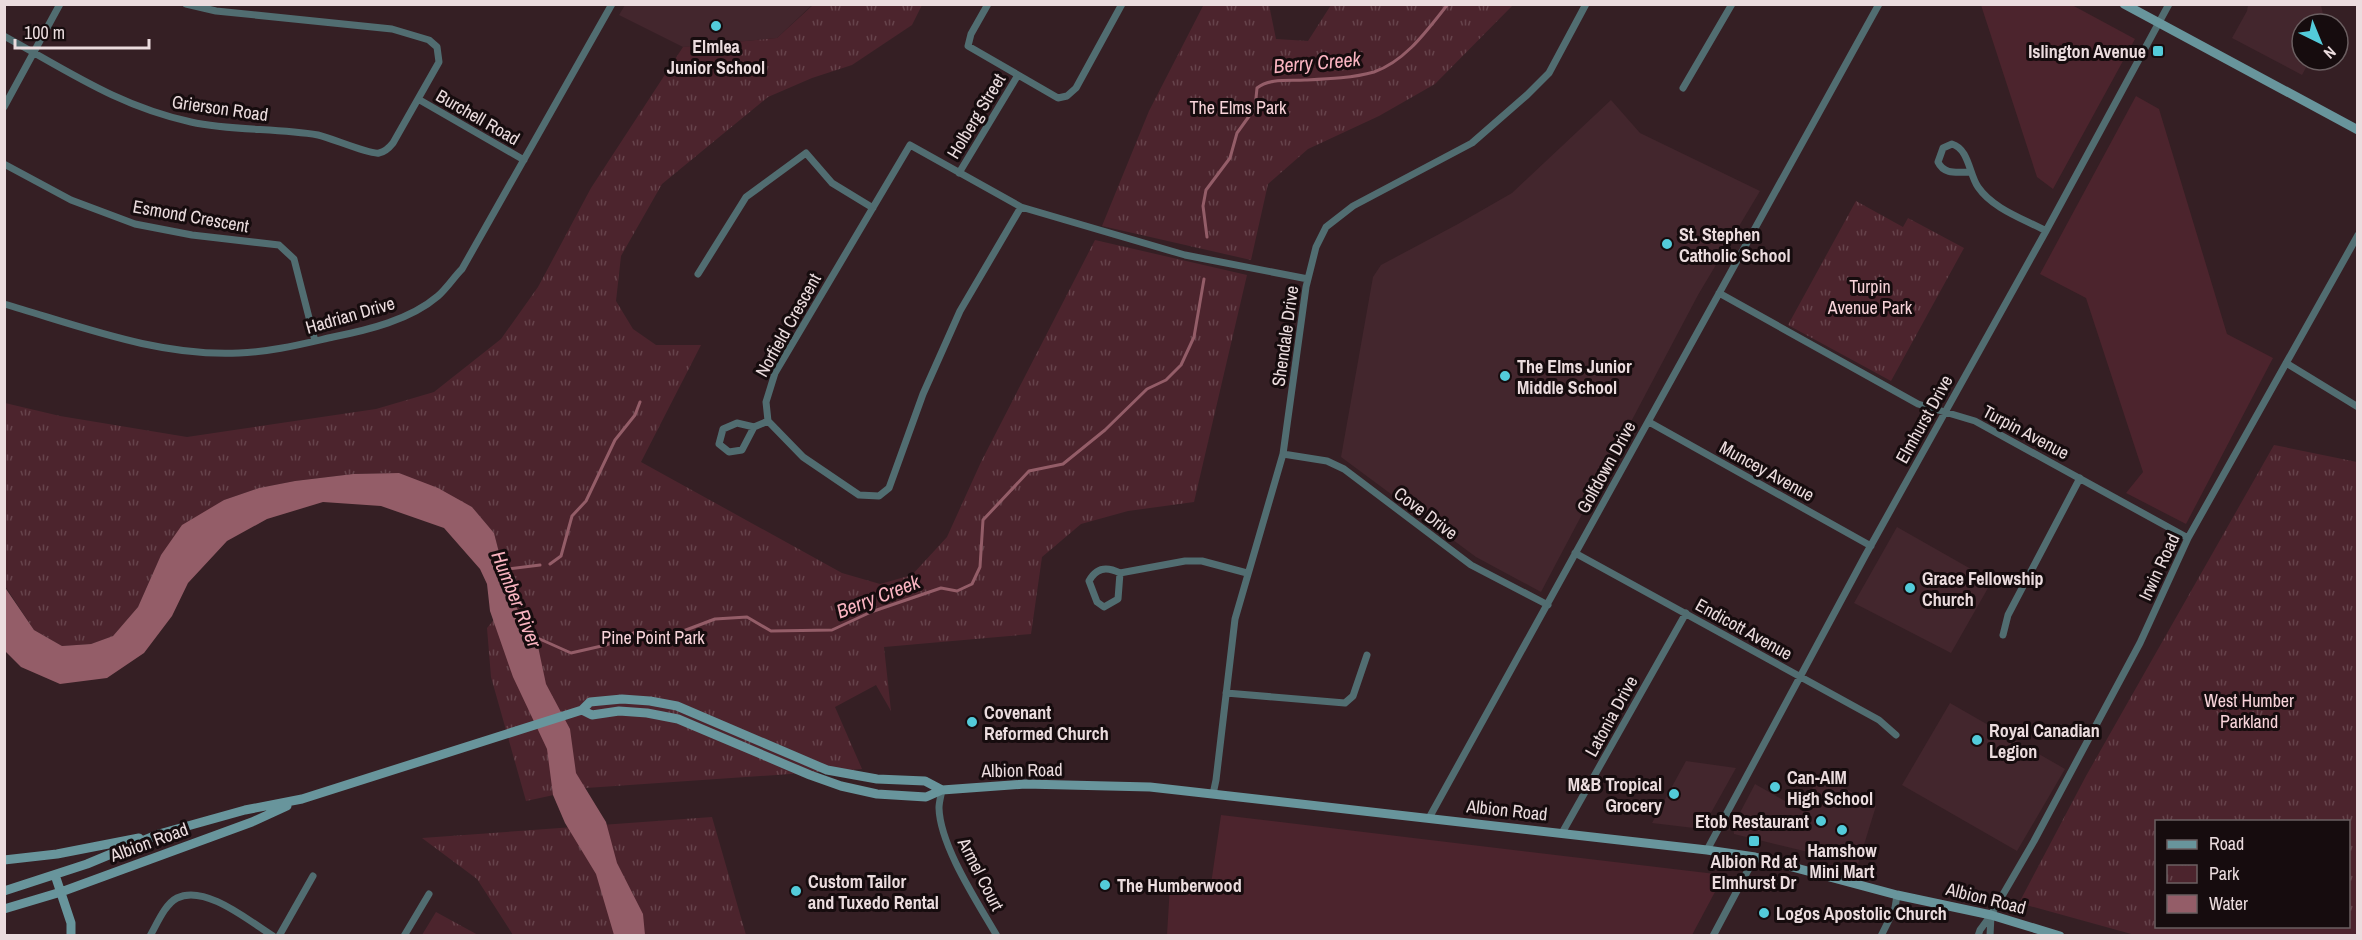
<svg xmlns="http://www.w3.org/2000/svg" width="2362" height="940" font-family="'Archivo Narrow',sans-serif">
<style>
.built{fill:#43262d}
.grass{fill:#4c242d}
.park{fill:url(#park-tufts);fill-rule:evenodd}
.water{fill:#945d68}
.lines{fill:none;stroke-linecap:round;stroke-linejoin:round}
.stream{stroke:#945d68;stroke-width:3}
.street{stroke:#516d71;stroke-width:7}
.secondary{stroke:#68959c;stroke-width:9}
.poi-dot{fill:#53cbda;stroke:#160c0e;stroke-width:2}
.labels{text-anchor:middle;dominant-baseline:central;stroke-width:6;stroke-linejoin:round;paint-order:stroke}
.poi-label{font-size:18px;font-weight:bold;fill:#ebdcde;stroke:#160c0e;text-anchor:start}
.park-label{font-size:18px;fill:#f8d4da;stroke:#160c0e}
.street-label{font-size:18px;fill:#ebdcde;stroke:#160c0e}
.water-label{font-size:20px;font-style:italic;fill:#fab4c1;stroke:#160c0e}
</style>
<defs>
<pattern id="park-tufts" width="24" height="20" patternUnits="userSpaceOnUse" patternTransform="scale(1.5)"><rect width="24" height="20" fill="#4c242d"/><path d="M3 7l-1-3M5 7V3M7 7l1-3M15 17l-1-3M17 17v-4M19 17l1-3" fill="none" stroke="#66434b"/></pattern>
</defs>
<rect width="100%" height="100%" fill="#351f24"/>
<path class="built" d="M625,5h187l-35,33 -94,9 -64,-32z
M2248,5h73l4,19h-23v36h8l-8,15 -70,-37 15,-27z
M1611,100l29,33 120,58 -62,104 -157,297 -65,-35 -135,-100 32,-180 8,-12 77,-41 54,-31z
M1897,527l95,54 -41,72 -97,-50z
M1950,703l115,66 -48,82 -115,-66z
M1686,761l50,7 -34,61 -50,-6z
M1821,774l55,32 -18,58 -124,-30 -1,-8 22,-42 51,29 5,-22z"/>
<path class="grass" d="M1981,5h91l63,34 -82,150 -16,-12z
M2136,96l23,13 68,225 46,24 -87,166 -60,-31 17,-21 -57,-174 -46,-24z
M1221,815l503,60 -32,60h-525l3,-50 41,-1z"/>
<path class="park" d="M1204,4l65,1 7,34 32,2 23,-36h182l-78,79 -56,32 -71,33 -40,35 -17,76 -149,-34 47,-115z
M813,5h109l-10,20 -60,40 -40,13 -44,19 -106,87 -41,72 -5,45 17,28 23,16h45l-60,117 201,111 38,11 32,-9 35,-38 34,-75 114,-222 152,35 -53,227 -66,9 -47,13 -39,33 -11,77 -147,13 7,64 -15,-26 -41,22 27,62 -276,19 -60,13 -35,-124 -4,-49 24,-29 -17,-66 -22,-26 -73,-34 -46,1 -58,7 -36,7 -35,12 -63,55 -23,52 -25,29 -22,8 -29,2 -28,-16 -29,-44v-183l55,13 127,21 189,-28 58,-17 67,-53 37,-52 53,-99 92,-141 94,-9z
M1856,201l47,26 5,-9 56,30 -73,133 -103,-56z
M2274,445l83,17v473h-222l-116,-32 67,-127zM2156,822h192v104h-192z
M712,817l34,118h-233l-36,-56 -55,-41z
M436,912l42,23h-56z"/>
<path class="water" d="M399,473l39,15 34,19 22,26 17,66 25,38 10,47 24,45 6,44 30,49 11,41 26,51 2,21h-31l-18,-61 -31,-51 -12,-28 -6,-46 -34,-72 -23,-66 -3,-27 -7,-15 -36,-41 -63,-22 -58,-4 -56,17 -40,22 -39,42 -16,33 -28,37 -37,25 -47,6 -39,-17 -16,-16 -1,-65 30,44 28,16 29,-2 22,-8 25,-29 23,-52 21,-30 42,-25 35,-12 36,-7 58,-7z"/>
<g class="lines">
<path class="stream" d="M1207,237l-4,-31 3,-16 24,-32 7,-25 18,-25 2,-20c13,-10 32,-7 48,-8 22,-1 48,-2 69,-8 32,-11 54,-43 74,-68
M550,564l11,-8 11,-40 14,-15 29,-61 20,-25 5,-13
M500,570l40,-5
M533,636l38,17 35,-8 30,-13h23l11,4 45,-17 32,-2 24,14 61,-1 39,-18 70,-24 16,3 15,-7 8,-17 3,-47 46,-49 34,-7 42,-34 42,-41 19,-9 15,-15 13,-28 10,-58"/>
<path class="street" d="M988,4l-17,30 -3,12 90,52 9,-2 9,-8 46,-84
M4,36c64,35 114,70 187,86 41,9 85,6 127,13 13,3 53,20 61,18 6,-1 10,-5 14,-10l46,-81 -2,-15 -8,-7 -37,-11 -176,-18 -30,-7
M1683,88l49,-84
M418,99l106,61
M4,107l56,-103
M4,164l67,36 64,24 57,11 87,10 15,14 21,82
M1970,172c-13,0 -26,3 -32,-10l5,-14 9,-4c17,5 17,30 26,43 15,22 46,32 68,44
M959,173l59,-98
M1021,207l-61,104 -37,83 -34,94 -10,8 -20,-1 -56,-38 -35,-36 -2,-19 9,-29 135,-228 111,62 164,48 123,24
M698,274l48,-77 60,-44 26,30 41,25
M1719,293l199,111 57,17 213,117
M4,304c76,22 155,53 235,49 32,-1 63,-9 94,-16 35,-7 77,-17 105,-41 9,-8 16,-19 24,-27l150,-265
M2286,363l72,44
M1649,422l222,124
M754,427l-12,23 -13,2 -10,-8 4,-15 14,-6 17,4 14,-6
M1283,454l44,7 17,8 127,96 77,40
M1575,553l304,167 17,15
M1120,573l-2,26 -14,8 -7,-5 -8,-21c7,-13 17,-15 31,-8l65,-12h17l45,12
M2003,635l5,-20 72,-137
M1226,693l119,10 8,-7 14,-41
M942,790c-1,6 -3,12 -3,18 1,38 39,95 58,128
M1213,794l3,-14 19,-161 48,-165 23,-167 10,-40 10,-20 27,-21 119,-63 55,-48 22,-22 37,-69
M1429,818l450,-814
M1562,833l124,-220
M1707,850l158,-294 181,-325 123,-227
M150,936c7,-12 15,-32 27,-38 28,-14 72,23 96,38
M279,936l34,-60
M404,936l25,-42
M1713,936l42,-79
M1881,936l14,-28 2,-13
M1978,936l2,-6 11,-15 43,-74 106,-198 48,-105 170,-303
M1990,936l1,-21"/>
<path class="secondary" d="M2124,4l234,126
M582,710l10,5 27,-4 28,2 31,6 132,56 31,11 36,8 49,3 16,-7 83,-6 125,3 557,63 48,7 142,38 94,20 69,21
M4,860l53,-6 82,-16
M55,875l16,48v13
M4,891l83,-27 72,-30 86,-24 57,-11 280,-89 8,-8 32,-3 28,2 27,5 150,64 50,9 48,2 17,9
M4,909l57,-17 191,-70 35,-16"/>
</g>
<g class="poi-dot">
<circle cx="716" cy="26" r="6"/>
<rect x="2152" y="45" width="12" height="12" rx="3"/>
<circle cx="1667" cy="244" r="6"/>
<circle cx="1505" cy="376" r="6"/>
<circle cx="1910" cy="588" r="6"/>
<circle cx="972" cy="722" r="6"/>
<circle cx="1977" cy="740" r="6"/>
<circle cx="1775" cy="787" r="6"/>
<circle cx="1674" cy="794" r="6"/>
<circle cx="1821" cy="821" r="6"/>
<circle cx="1842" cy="830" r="6"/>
<rect x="1748" y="835" width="12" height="12" rx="3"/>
<circle cx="1105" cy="885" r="6"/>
<circle cx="796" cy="891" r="6"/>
<circle cx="1764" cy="913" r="6"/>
</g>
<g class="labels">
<g class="poi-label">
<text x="716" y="46" text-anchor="middle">Elmlea<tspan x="716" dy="21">Junior School</tspan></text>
<text x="2146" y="51" text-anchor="end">Islington Avenue</text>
<text x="1679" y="234">St. Stephen<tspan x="1679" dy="21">Catholic School</tspan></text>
<text x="1517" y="366">The Elms Junior<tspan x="1517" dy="21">Middle School</tspan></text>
<text x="1922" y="578">Grace Fellowship<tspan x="1922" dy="21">Church</tspan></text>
<text x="984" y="712">Covenant<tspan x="984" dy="21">Reformed Church</tspan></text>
<text x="1989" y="730">Royal Canadian<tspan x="1989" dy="21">Legion</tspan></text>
<text x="1787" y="777">Can-AIM<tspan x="1787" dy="21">High School</tspan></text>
<text x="1662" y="784" text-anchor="end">M&amp;B Tropical<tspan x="1662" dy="21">Grocery</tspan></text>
<text x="1809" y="821" text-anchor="end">Etob Restaurant</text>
<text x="1842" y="850" text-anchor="middle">Hamshow<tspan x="1842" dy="21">Mini Mart</tspan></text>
<text x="1754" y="861" text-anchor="middle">Albion Rd at<tspan x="1754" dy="21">Elmhurst Dr</tspan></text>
<text x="808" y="881">Custom Tailor<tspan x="808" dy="21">and Tuxedo Rental</tspan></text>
<text x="1117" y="885">The Humberwood</text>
<text x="1776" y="913">Logos Apostolic Church</text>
</g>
<g class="park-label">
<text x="1238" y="107">The Elms Park</text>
<text x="1870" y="286">Turpin<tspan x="1870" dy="21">Avenue Park</tspan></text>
<text x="653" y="637">Pine Point Park</text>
<text x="2249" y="700">West Humber<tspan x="2249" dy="21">Parkland</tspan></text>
</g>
<g class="street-label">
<text transform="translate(220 108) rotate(8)">Grierson Road</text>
<text transform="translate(976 116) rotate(-59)">Holberg Street</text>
<text transform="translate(478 117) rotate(30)">Burchell Road</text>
<text transform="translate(191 216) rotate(10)">Esmond Crescent</text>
<text transform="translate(350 315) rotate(-16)">Hadrian Drive</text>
<text transform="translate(788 325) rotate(-61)">Norfield Crescent</text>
<text transform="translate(1285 336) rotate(-82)">Shendale Drive</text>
<text transform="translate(1924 419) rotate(-61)">Elmhurst Drive</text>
<text transform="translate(2026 432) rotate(28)">Turpin Avenue</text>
<text transform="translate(1606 467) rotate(-61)">Golfdown Drive</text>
<text transform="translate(1767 471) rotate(29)">Muncey Avenue</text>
<text transform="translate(1426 513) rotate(37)">Cove Drive</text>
<text transform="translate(2159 567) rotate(-65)">Irwin Road</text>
<text transform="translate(1744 629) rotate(29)">Endicott Avenue</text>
<text transform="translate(1611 716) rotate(-61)">Latonia Drive</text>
<text transform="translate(1022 770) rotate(-1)">Albion Road</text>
<text transform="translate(1507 810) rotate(6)">Albion Road</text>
<text transform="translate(149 842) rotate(-20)">Albion Road</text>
<text transform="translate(981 874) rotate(63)">Armel Court</text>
<text transform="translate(1986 898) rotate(14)">Albion Road</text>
</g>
<g class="water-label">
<text transform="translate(1317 62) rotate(-5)">Berry Creek</text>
<text transform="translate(878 596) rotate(-21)">Berry Creek</text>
<text transform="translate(517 599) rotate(68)">Humber River</text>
</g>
</g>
<rect width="2362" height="940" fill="none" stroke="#ebdcde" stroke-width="12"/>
<rect x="2155" y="820" width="195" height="108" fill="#160c0e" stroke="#6b5f61" stroke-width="1.5"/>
<rect x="2167" y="840" width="30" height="9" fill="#68959c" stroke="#6b5f61" stroke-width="1.5"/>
<text x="2209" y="850" font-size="18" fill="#ebdcde">Road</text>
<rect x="2167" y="865" width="30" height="18" fill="url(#park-tufts)" stroke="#6b5f61" stroke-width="1.5"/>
<text x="2209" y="880" font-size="18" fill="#ebdcde">Park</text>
<rect x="2167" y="895" width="30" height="18" fill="#945d68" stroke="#6b5f61" stroke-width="1.5"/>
<text x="2209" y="910" font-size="18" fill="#ebdcde">Water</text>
<g transform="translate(2320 42) rotate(137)"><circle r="28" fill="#160c0e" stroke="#6b5f61" stroke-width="1.5"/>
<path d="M0-4.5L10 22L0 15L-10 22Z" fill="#53cbda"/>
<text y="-9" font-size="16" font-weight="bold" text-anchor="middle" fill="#ebdcde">N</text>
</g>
<path d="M15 39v9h134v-9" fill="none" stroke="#ebdcde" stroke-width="3"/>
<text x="24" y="39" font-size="18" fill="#ebdcde" stroke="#160c0e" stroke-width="4.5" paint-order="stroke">100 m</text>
</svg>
